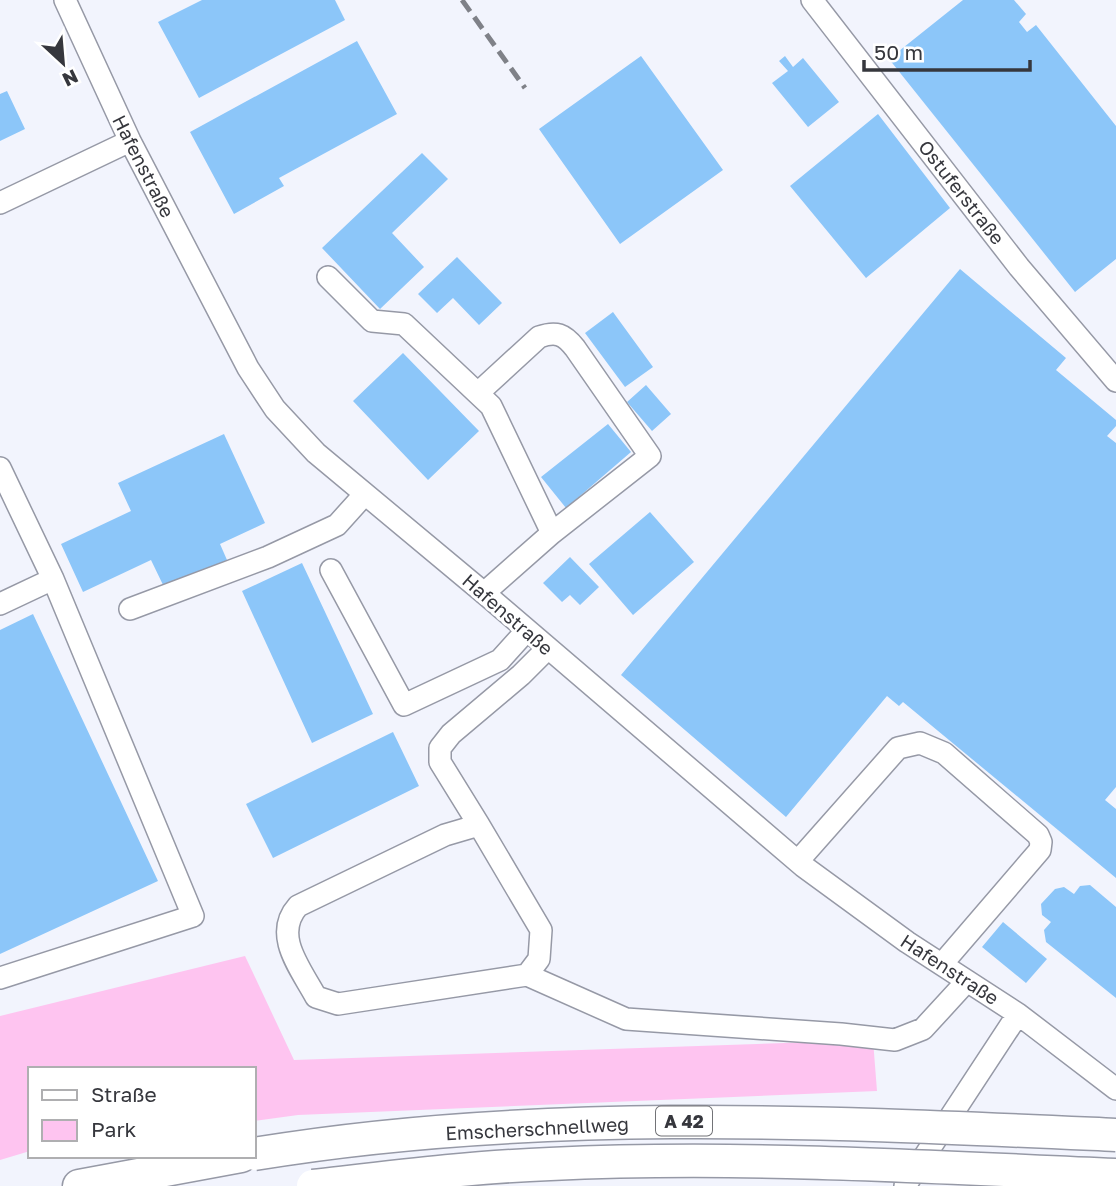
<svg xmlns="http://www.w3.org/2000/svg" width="1116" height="1186" font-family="'Golos Text',sans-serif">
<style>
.green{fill:#fec4f0}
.building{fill:#8cc6f9}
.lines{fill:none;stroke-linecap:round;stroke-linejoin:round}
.minor-casing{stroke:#9699a6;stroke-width:24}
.highway-casing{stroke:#9699a6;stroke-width:35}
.minor{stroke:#fff;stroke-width:21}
.highway{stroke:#fff;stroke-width:32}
.rail{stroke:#7f8188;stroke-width:5;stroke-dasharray:14 7;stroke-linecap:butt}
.highway-bridge-casing{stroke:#9699a6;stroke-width:35;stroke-linecap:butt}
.highway-bridge{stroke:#fff;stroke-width:32}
.labels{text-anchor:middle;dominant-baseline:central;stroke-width:6;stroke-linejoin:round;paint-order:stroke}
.shield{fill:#fff;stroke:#727377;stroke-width:2}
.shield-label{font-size:18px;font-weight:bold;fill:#36373d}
.street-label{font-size:19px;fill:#36373d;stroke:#fff}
</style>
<rect width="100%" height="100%" fill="#f2f4fd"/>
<path class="green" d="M245,956l49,104 579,-20 4,51 -579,24 -44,6v-52h-224v82l-30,9v-144z"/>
<path class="building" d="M202,0h133l10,20 -146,78 -41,-76z
M963,0h51l12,14 -7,8 8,10 9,-7 80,101v133l-41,33 -186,-233z
M357,41l40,73 -118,64 5,8 -50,28 -44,-82z
M641,56l82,114 -103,74 -81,-115z
M785,56l8,11 10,-9 36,44 -31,25 -36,-44 16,-12 -9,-10z
M7,91l18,38 -25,12v-47z
M878,114l72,94 -84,70 -76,-92z
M422,153l26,26 -56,54 32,34 -44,42 -58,-61z
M457,257l45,46 -23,22 -26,-27 -16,15 -19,-19z
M960,269l106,89 -10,12 60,50v6l-9,10 9,7v344l-11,13 11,9v69l-213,-176 -4,4 -12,-10 -101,121 -165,-142z
M613,312l40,55 -28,20 -40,-54z
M403,353l76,78 -51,49 -75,-79z
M646,385l25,29 -19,17 -25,-29z
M608,424l23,28 -65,56 -25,-31z
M224,434l41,89 -45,21 7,16 -62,29 -14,-29 -68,32 -22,-48 70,-33 -13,-28z
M650,512l44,50 -61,53 -44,-51z
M570,557l29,30 -19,18 -10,-10 -8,7 -19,-19z
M302,563l71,151 -61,29 -70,-152z
M33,614l125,267 -158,73v-324z
M393,732l26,54 -146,72 -27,-54z
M1090,885l26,22v91l-70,-56 -2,-12 7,-8 -9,-7 -1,-11 14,-15 9,-2 10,7 6,-8z
M1003,922l44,37 -21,24 -44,-36z"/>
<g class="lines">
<g class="minor-casing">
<path id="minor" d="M65,0l65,141 118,227 27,41 41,44 168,140 319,273 104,76 111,72 98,75
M812,0l207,267 97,114
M0,203l130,-62
M328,277l44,44 32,3 87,82 61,127 -68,60
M478,393l61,-56c17,-6 25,-3 36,11l75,108 -98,77
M0,468l53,111
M331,570l73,135 96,-45 27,-30
M0,604l53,-25 140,337 -193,62
M130,609l138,-52 69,-32 27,-30
M479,825l62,105 -2,29 -12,16 -189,29 -22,-7c-15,-28 -44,-62 -18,-91l147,-71 34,-10 -39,-63v-14l11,-14 70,-59 27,-27
M798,861l100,-113 22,-5 24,10 94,82 3,7 -1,8 -98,114
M527,975l99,44 215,15 54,6 28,-11 44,-48
M905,1186l113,-172"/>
</g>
<g class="highway-casing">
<path id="highway" d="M79,1186l162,-30"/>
</g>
<use href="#minor" class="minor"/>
<use href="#highway" class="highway"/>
<path class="rail" d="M462,0l63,88"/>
<g class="highway-bridge-casing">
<path id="highway-bridge" d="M254,1154c285,-47 575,-32 862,-19
M313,1186c79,-9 158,-19 237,-22 189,-9 377,3 566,11"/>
</g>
<use href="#highway-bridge" class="highway-bridge"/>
</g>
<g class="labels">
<rect class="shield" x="656" y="1106.5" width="56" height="29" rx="5"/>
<g class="shield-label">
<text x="684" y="1121">A 42</text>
</g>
<g class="street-label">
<text transform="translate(144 166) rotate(63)">Hafenstraße</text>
<text transform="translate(962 192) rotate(52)">Ostuferstraße</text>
<text transform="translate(508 614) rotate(41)">Hafenstraße</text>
<text transform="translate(950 969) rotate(33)">Hafenstraße</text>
<text transform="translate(537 1128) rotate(-3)">Emscherschnellweg</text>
</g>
</g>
<rect x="28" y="1067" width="228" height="91" fill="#ffffff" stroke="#afafb1" stroke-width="2"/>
<rect x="42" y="1090" width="35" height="10" fill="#ffffff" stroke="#afafb1" stroke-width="2"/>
<text x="91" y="1102" font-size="21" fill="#36373d">Straße</text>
<rect x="42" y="1120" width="35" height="21" fill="#fec4f0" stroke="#afafb1" stroke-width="2"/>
<text x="91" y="1137" font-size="21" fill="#36373d">Park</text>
<g transform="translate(63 63) rotate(154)" stroke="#ffffff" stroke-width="5" paint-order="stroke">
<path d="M0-5L12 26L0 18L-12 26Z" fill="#36373d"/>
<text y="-10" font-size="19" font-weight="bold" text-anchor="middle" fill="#36373d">N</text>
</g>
<path d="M864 60v10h166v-10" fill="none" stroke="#36373d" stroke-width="3.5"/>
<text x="874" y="60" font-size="21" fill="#36373d" stroke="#ffffff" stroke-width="5" paint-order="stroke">50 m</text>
</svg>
